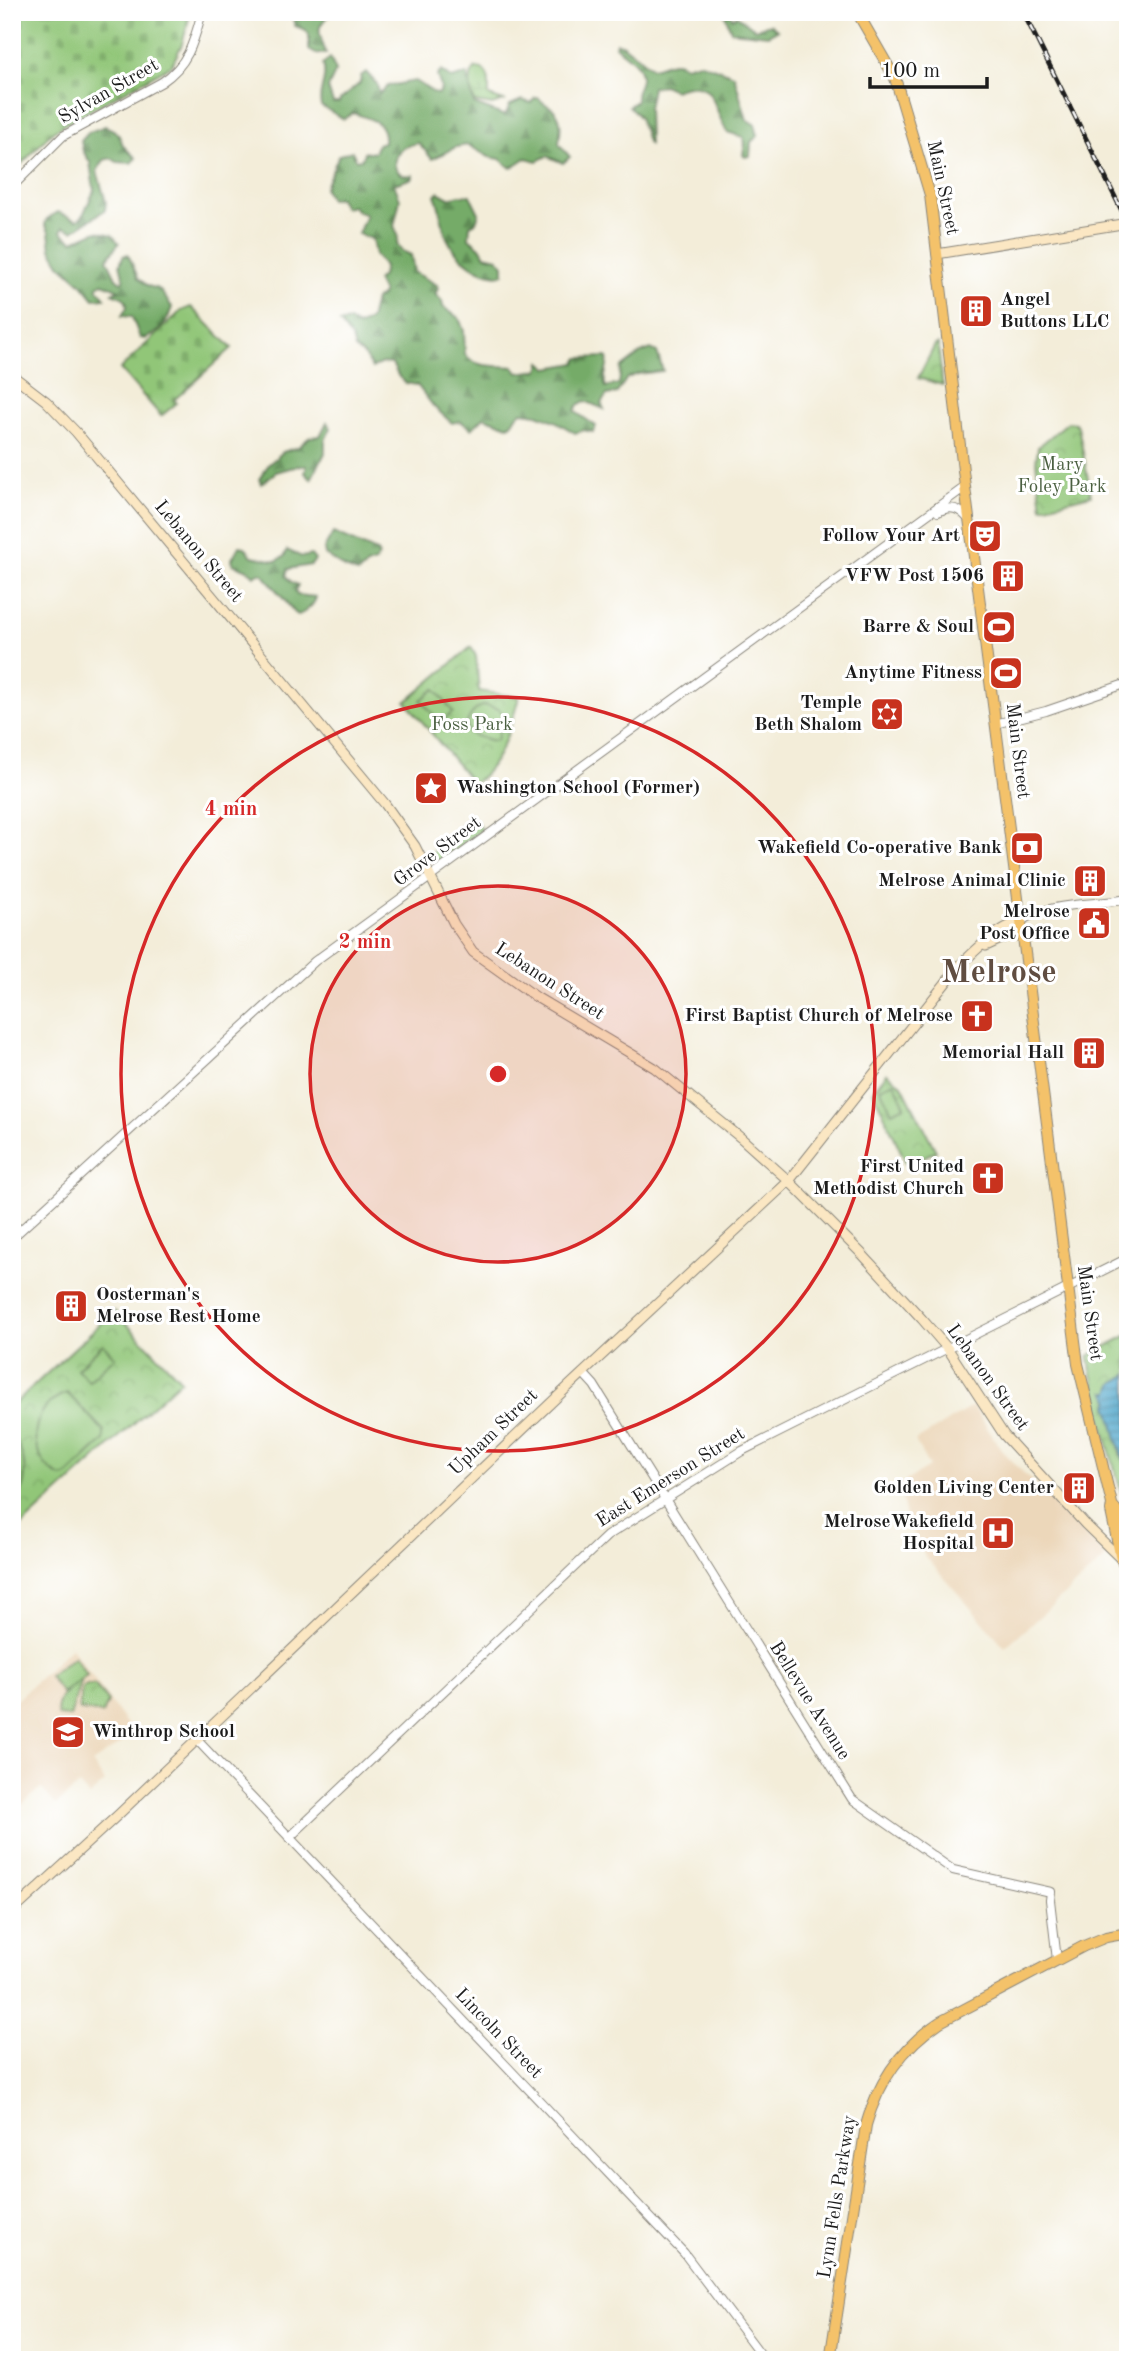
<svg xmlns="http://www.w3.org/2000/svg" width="1140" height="2372" font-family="'Old Standard TT',serif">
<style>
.built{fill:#ecd7ba}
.forest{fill:url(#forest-firs);stroke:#486442;stroke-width:2}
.wetland{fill:url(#wetland-marsh);stroke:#56714a;stroke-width:2}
.cemetery{fill:url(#cemetery-stones);stroke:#56714a;stroke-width:2}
.park{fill:url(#park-crowns);stroke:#56714a;stroke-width:2}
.pitch{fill:#91c678;stroke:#56714a;stroke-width:2}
.water{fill:url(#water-rules);stroke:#346072;stroke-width:2}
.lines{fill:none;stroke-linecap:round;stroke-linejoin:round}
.tertiary-casing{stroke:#88847a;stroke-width:10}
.secondary-casing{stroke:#88847a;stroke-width:11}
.primary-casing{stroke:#88847a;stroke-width:12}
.tertiary{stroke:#fff;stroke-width:8}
.secondary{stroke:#fbe7c3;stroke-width:9}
.primary{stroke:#f4c26a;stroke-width:10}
.rail-casing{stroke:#1c1c1c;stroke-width:5}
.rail{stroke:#fff;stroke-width:2.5;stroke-dasharray:8;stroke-linecap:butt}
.ring{fill:none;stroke:#d62828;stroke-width:3.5}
.labels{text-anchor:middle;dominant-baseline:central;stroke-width:6;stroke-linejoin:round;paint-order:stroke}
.street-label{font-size:19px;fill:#1c1c1c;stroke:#fff}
.poi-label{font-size:19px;font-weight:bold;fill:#1c1c1c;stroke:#fff;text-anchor:end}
.park-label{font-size:19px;fill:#4b6041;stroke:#fff}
.town-label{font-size:33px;font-weight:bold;fill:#604d41;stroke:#fff}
.centre{fill:#d62828;stroke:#fff;stroke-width:3.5}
.ring-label{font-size:21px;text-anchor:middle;font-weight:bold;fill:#d62828;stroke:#fff;stroke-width:6;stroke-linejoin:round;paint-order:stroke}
</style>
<defs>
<pattern id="forest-firs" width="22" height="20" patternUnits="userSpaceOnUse" patternTransform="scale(1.75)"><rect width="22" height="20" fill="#74ab68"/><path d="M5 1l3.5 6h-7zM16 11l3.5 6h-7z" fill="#5e8a55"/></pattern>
<pattern id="wetland-marsh" width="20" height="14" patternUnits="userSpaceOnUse" patternTransform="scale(1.75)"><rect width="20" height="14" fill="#91c678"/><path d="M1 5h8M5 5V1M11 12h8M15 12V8" fill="none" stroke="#7caa67"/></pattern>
<pattern id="cemetery-stones" width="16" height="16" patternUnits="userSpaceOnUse" patternTransform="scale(1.75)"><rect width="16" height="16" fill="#91c678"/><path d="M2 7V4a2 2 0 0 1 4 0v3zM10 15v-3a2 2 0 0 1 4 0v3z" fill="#7caa67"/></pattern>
<pattern id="park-crowns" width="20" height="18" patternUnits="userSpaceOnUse" patternTransform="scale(1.75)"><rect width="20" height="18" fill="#91c678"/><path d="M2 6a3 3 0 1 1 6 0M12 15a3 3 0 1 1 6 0" fill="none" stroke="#7caa67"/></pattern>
<pattern id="water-rules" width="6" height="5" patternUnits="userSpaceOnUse" patternTransform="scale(1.75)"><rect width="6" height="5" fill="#4ba4c9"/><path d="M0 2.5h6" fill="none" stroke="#3e85a2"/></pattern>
</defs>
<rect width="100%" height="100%" fill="#fff"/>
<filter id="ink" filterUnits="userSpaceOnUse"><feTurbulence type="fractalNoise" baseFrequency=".0143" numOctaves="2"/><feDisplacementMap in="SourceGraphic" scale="14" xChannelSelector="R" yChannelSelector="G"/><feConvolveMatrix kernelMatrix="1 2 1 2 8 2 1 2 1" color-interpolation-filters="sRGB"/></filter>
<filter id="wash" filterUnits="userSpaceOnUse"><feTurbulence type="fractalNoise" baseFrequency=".00686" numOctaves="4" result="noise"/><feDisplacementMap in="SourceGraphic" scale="28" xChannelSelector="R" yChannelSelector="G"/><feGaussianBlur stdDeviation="1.57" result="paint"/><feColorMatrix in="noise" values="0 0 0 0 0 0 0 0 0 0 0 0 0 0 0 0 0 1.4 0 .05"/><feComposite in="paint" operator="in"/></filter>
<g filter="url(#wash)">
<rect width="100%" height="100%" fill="#f3edd9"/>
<path class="built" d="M973,1406l30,46 104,105 -102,90 -80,-91 -18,-35 -8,-36 30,-18 -14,-26z
M71,1648l58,79 -10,9 4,6 -31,21 13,19 -16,14 -10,-11 -23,20 -15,-17 -29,26v-110z"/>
<path class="forest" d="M293,12h40c-21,17 -13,20 -7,42h-10l-7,-4v-15l-3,-5 -11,-4z
M724,12h5l3,6 5,-2 18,13 15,-5 7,6 -9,5 -37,-4z
M616,43l6,1 30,24c12,-2 22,-11 33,-2l14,-4 35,13 13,45 8,4 3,12 -7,6 -1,14 -5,1 -2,-2 2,-12 -2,-6 -16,-5c-16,-27 -11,-58 -53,-42l-11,-5 -11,2 -4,21 1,36 -2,-2 -8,-25 -10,-11 7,-5c-1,-14 5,-14 5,-23 1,-15 -18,-25 -26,-32z
M330,58l6,13 -8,17 5,15h6l1,-3 20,-17 1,-7 5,-4 11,12 2,10 9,-8 27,-5 21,13 4,-1 1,-6 -4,-11 4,-5 11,8 15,-5 7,30 31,12 5,-11 12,-5 9,3 4,-5h4c4,7 9,6 14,11 11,11 7,22 6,35l11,13 -7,6 -16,-7 -10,5 -11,-3 -15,10 -11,-9 -11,-2 -21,-12 -12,2 -24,12 -13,-16c-34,4 -29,37 -6,32v3l-19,6 6,15 -6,27 4,9 -1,10 5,6 9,4 3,17 23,13 1,4 -3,5 7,7 1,6 16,11 5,13 1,23c11,15 32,11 49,13l4,6 20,-3 2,-2 1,-6 7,6 28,-5 3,-5 28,-1c3,10 -6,21 -1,30l13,-3 2,-16 20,-15 10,-4 6,3 6,19 -25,3 -11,4 -10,15 -10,2 -6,8 3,6 -19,-8 -7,4 -3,6 2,2 19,13 -3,6 -10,-2 -8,3 -20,-12 -18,-7 -15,-2c-8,3 -6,12 -14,14l-24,-9 -12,12 -12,-8 -8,2 -18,-16 -17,-22 -11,-2 -7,-6 -7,-13 -10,-1 -10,5 -8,-13 -9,-6 -3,-10 -12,-16 9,-2 9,5 12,-6 5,-21 7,-3 1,-3 -6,-12 5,-5 2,-9 -9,-12 -3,-16 -14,-5 8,-19 -10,-5 -3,-4 -9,2 -5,-10 -9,1 -6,-10 15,-34 13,-4 4,9 6,-1 2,-7h10l4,-8 6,-2c2,-22 -15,-23 -31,-29l-9,6 -23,-13c-4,-16 7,-23 2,-42z
M105,126c21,9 11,12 21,23 3,3 7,6 10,9l-5,5 -14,-1 -6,-4 -7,2 -7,11 9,31 -1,8 -32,21 -10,-4 -2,5 12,9 24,-10 15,4 7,8 -12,16 9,19 5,4 3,-2 -4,-16 3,-8 5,-2 10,24 10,8 11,3 13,18c-5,17 -12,24 -27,32l-5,-1 -8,-21 -10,-1 5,-9c-1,-13 -7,-9 -15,-14l7,-3 -16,-7 -5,3v3l7,9 -11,1 -13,-16 -21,-19 -9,-15 -2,-17 -4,-8 2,-5 11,-7 19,8 5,-3 12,-26 -4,-29 -7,-11 -2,-10 8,-9z
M438,192l11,6 11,-3h10l9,18 -3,9 -6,3 -1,13 11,9 5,8 13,3 6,7v9c-22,5 -48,-17 -57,-36 -6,-14 -6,-30 -12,-43z
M327,422l4,6 -6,12v13l-14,26 -6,-6 2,-7h-9l-22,6 -15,12 -2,-5 10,-15 14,-12 15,-5 12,-10 10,-1z
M333,533l44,19 2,4 -4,6 -8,3 -9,8 -13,-5 -20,-13 -1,-6z
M239,546l6,1 7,9 24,5 8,-4 3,-7 15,7 9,-2 4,5 -4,5 -23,4 -2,7 5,6 7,3 -3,6 2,4 19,2c-1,7 -11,16 -18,18l-3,-2 -32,-39 -4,-1 -5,3 -6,-6 -15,-6 -1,-5z"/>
<path class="wetland" d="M476,68l6,1c10,8 6,16 7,27l15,5 -12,4 -17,-3c-5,-10 -8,-26 1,-34z"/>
<path class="cemetery" d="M12,12h179l-9,32 -10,21 -119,66 -41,43z
M191,307l41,41 -58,52 3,3 -16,13 -41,-47 61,-58z"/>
<path class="park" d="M938,344l4,37 1,4 -25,-7 17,-33z
M1068,422l7,1 3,3 13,69 -49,12 -6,-45 2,-15z
M471,647l5,9 3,35 40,6c-8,30 -19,69 -46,87l-67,-82z
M471,815l11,15 -42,31 -10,-2 -1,-3z
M887,1073l15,12 34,66 -29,14 -34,-74z
M114,1311l67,69 -169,155v-129z
M1128,1335v39l-15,10 -3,9 -4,-1 4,8 -2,5 10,32 2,17 8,13v49l-22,-78 -18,-82z
M81,1679l-11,38 -12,-1c-4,-17 10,-28 23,-37z
M87,1685h8l13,17 -5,12 -24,-4 3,-22z"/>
<path class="pitch" d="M435,689l18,23 -13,11 -19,-23z
M485,705l14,4 4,5 -6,26 -3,1c-6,-2 -17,-3 -22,-7 -13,-10 3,-27 13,-29z
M894,1082l11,24 -13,6 -12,-24z
M103,1344l12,13 -26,24 -12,-12z
M67,1393l37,38v9l-38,36 -5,1c-37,-19 -33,-71 6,-84z
M12,1435c15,21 19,50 0,70z
M74,1657l13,18 -25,18 -13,-17z"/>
<path class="water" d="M1128,1374v93c-9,-11 -15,-47 -20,-62l2,-5 -4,-8h4l3,-8z"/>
</g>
<g filter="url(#ink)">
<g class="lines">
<g class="tertiary-casing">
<path id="tertiary" d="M12,187l51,-51 99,-54c27,-18 32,-41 40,-70
M938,512c13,-7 22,-4 31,8
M995,724l51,-13 82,-28
M1021,921c30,-20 72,-15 107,-22
M12,1238l303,-277 650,-474
M583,1373l11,12 258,414 101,71 98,22 -1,8 7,60
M197,1740l487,513 81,107
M289,1838l318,-302 135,-85 386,-193"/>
</g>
<g class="secondary-casing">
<path id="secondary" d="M937,254l191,-31
M12,375l34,26 30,31 309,372 30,42 39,78 19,28 63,45 119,71 86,70 48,43 73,73 60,65 26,30 56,86 81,89 37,36
M986,946l26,-12 9,-13
M12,1912l107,-98 437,-416 233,-217 170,-215c18,-17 37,-37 62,-45"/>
</g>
<g class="primary-casing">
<path id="primary" d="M857,12l38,66 35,117 35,292 113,877 34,140 -1,7 10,48 7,12
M1112,1505l5,6 11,28
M830,2360l36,-235c12,-43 36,-78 74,-103l144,-76 22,-9 22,-4"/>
</g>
<use href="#tertiary" class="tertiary"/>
<use href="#secondary" class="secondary"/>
<use href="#primary" class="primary"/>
<g class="rail-casing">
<path id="rail" d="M1023,12l105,211"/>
</g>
<use href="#rail" class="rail"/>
</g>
</g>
<circle cx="498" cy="1074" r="188" fill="#d62828" fill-opacity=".12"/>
<g class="ring">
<circle cx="498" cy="1074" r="188"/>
<circle cx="498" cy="1074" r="377"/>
</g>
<defs>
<g id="building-square" transform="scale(1.75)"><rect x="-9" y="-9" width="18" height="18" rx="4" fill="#c8321e" stroke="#fff"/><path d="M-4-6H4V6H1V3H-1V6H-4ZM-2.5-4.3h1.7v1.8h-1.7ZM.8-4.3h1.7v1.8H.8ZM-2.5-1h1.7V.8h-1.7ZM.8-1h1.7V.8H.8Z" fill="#fff"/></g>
<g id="theatre-square" transform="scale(1.75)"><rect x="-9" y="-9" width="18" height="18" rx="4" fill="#c8321e" stroke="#fff"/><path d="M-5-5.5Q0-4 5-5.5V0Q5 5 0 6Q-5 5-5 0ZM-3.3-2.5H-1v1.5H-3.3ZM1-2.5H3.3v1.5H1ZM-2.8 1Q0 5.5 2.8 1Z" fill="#fff"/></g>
<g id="stadium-square" transform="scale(1.75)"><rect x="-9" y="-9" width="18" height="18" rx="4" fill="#c8321e" stroke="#fff"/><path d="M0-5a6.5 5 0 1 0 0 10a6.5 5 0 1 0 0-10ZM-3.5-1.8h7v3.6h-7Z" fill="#fff"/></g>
<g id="synagogue-square" transform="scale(1.75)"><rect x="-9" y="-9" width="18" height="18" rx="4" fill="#c8321e" stroke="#fff"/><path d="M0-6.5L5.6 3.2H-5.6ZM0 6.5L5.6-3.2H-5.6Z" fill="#fff"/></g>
<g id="sight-square" transform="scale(1.75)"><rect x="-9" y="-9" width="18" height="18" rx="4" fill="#c8321e" stroke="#fff"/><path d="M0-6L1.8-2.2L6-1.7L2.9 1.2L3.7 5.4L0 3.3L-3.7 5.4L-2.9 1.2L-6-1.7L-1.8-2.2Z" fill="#fff"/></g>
<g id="bank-square" transform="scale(1.75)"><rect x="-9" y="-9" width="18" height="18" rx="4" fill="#c8321e" stroke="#fff"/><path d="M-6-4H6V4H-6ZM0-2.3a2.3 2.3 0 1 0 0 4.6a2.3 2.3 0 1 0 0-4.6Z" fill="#fff"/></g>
<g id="civic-square" transform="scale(1.75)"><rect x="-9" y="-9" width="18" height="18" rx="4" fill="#c8321e" stroke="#fff"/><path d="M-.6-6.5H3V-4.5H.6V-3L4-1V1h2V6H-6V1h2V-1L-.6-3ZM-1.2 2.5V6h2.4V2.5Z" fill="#fff"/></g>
<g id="church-square" transform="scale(1.75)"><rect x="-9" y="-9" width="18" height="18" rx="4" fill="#c8321e" stroke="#fff"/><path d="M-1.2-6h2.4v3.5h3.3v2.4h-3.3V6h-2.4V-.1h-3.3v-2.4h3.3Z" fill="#fff"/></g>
<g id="hospital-square" transform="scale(1.75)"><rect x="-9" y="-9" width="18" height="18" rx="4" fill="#c8321e" stroke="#fff"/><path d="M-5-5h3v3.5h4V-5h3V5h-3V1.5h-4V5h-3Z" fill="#fff"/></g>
<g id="school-square" transform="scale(1.75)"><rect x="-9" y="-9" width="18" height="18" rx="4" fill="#c8321e" stroke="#fff"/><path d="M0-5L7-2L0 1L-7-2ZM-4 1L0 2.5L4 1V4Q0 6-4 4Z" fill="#fff"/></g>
</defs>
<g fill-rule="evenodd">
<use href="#building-square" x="976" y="311"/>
<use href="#theatre-square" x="985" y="536"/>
<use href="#building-square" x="1008" y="576"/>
<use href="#stadium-square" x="999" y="627"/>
<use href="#stadium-square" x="1006" y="673"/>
<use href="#synagogue-square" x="887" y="714"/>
<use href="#sight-square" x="431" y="788"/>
<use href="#bank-square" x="1027" y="848"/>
<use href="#building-square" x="1090" y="881"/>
<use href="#civic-square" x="1094" y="923"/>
<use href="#church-square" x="977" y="1016"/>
<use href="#building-square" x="1089" y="1053"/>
<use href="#church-square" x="988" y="1178"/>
<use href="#building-square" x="71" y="1306"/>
<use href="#building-square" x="1079" y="1488"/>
<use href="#hospital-square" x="998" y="1533"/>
<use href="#school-square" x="68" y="1732"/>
</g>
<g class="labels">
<g class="street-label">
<text transform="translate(109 92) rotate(-30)">Sylvan Street</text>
<text transform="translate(942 188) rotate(78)">Main Street</text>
<text transform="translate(198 552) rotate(50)">Lebanon Street</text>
<text transform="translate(1017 751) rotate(83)">Main Street</text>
<text transform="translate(438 852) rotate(-37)">Grove Street</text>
<text transform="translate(549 982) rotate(33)">Lebanon Street</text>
<text transform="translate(1089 1313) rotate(82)">Main Street</text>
<text transform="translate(987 1378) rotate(54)">Lebanon Street</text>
<text transform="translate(494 1433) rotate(-44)">Upham Street</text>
<text transform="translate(671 1478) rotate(-32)">East Emerson Street</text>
<text transform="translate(809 1701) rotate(58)">Bellevue Avenue</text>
<text transform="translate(498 2034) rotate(46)">Lincoln Street</text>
<text transform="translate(838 2197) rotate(-81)">Lynn Fells Parkway</text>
</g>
<g class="poi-label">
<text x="1000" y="300" text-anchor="start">Angel<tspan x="1000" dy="22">Buttons LLC</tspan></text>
<text x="960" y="536">Follow Your Art</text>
<text x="984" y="576">VFW Post 1506</text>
<text x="974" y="627">Barre &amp; Soul</text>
<text x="982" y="673">Anytime Fitness</text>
<text x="862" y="703">Temple<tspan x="862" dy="22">Beth Shalom</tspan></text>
<text x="456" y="788" text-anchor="start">Washington School (Former)</text>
<text x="1002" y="848">Wakefield Co-operative Bank</text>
<text x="1066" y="881">Melrose Animal Clinic</text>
<text x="1070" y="912">Melrose<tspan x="1070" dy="22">Post Office</tspan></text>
<text x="953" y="1016">First Baptist Church of Melrose</text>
<text x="1064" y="1053">Memorial Hall</text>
<text x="964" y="1167">First United<tspan x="964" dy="22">Methodist Church</tspan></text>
<text x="96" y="1295" text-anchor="start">Oosterman's<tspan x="96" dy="22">Melrose Rest Home</tspan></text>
<text x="1054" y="1488">Golden Living Center</text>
<text x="974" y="1522">MelroseWakefield<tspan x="974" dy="22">Hospital</tspan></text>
<text x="92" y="1732" text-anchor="start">Winthrop School</text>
</g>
<g class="park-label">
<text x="1062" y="465">Mary<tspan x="1062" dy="22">Foley Park</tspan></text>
<text x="472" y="725">Foss Park</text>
</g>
<g class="town-label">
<text x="999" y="973">Melrose</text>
</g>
</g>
<circle cx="498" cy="1074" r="10" class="centre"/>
<g class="ring-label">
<text x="231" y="815">4 min</text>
<text x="365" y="948">2 min</text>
</g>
<rect width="1140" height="2372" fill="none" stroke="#fff" stroke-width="42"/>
<path d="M870 77v10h117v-10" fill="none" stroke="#1c1c1c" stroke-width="3.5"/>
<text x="881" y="77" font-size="21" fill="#1c1c1c" stroke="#ffffff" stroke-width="5" paint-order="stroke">100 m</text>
</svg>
